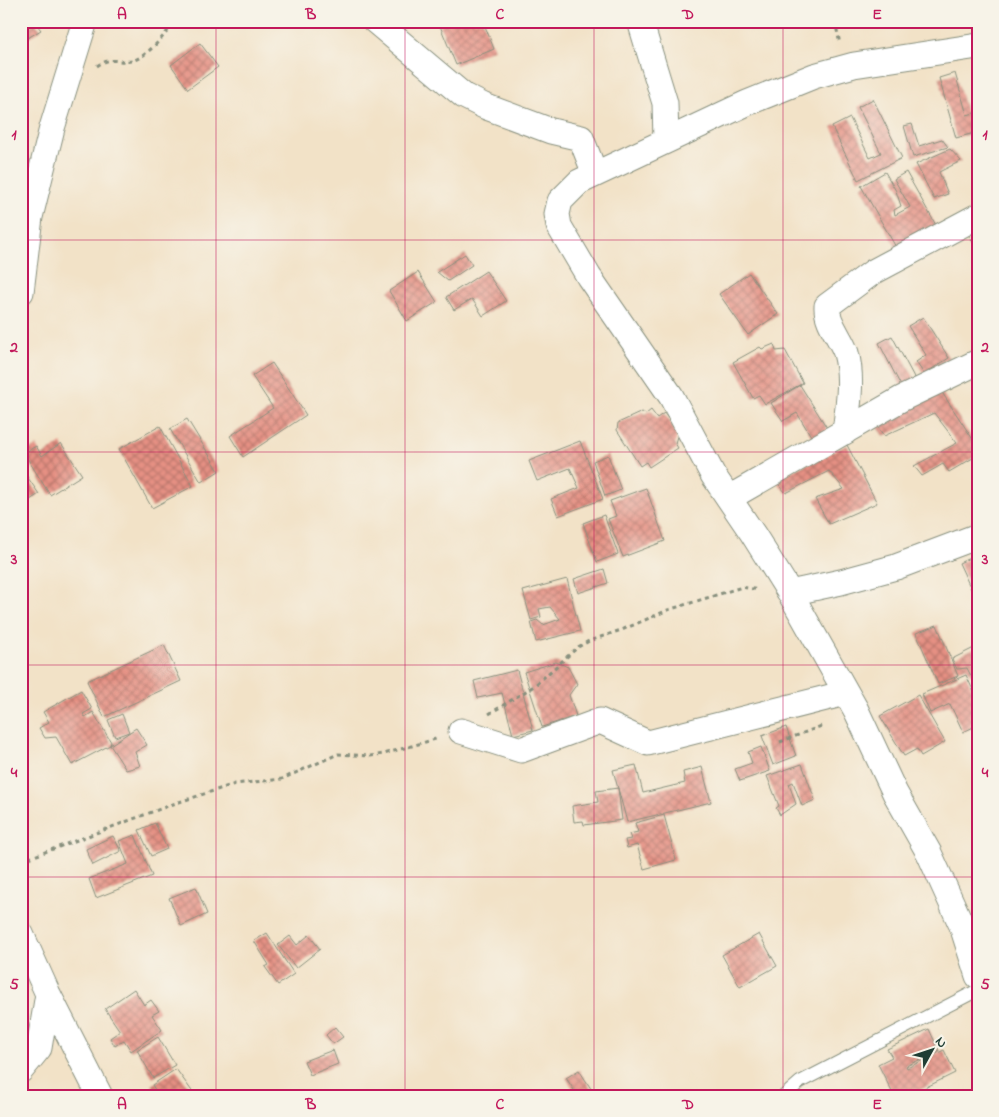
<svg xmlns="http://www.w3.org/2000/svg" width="999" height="1117" font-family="'Indie Flower',sans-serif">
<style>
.building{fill:url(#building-cross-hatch)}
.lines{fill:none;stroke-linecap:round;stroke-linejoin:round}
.lane-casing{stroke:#88907e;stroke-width:14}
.street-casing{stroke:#88907e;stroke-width:27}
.path{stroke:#88907e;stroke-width:3;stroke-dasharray:4 4;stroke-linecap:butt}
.lane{stroke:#fff;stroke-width:12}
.street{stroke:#fff;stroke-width:25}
.grid{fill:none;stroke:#c2185b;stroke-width:1;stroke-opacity:0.55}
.neatline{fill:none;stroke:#c2185b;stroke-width:2}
.grid-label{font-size:16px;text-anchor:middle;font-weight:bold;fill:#c2185b}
</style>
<defs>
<pattern id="building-cross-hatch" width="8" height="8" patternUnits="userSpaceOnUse" patternTransform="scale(1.25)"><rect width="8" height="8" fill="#e59083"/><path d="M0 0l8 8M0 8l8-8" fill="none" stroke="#b9776c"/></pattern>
</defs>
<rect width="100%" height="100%" fill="#f7f3e8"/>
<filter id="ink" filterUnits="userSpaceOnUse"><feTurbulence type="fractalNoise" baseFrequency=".02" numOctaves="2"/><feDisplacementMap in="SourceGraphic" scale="10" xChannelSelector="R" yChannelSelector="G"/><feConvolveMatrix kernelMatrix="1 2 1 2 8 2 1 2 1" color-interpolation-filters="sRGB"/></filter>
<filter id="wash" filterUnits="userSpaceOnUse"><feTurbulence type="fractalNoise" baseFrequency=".0096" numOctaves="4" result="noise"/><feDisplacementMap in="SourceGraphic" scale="20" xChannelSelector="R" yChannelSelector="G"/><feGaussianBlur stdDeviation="1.12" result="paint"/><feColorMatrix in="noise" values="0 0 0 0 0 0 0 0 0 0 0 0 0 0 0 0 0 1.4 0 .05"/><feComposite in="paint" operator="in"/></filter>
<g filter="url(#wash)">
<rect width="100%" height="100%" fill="#f2e2c7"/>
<g id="blocks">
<path class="building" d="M21,21h13l7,9 -20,12z
M438,21h45l11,28 -38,16z
M657,21h11l-9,4z
M724,21h17l-3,6z
M765,21h19v1l-16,4z
M200,43l18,24 -30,22 -17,-24z
M955,73l12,42 11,-3v20l-22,6 -17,-60z
M873,99l29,59 -44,22 -26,-53 18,-9 20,40 11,-5 -23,-46z
M912,124l7,22 23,-7 6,8 -35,10 -9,-31z
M950,149l11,12 -22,11 9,22 -14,5 -18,-35z
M885,172l11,19 5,15 -7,4 1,5 15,-8 -16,-28 12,-7 31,55 -40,22 -36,-63z
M978,228v24l-10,-19z
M465,254l7,11 -24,16 -11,-9z
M486,271l20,30 -23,15 -11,-17 -18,11 -8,-13z
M418,272l19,30 -30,19 -18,-30z
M749,273l29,41 -30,21 -29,-41z
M923,317l26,41 -25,16 -8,-12 10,-7 -18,-29z
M892,336l23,43 -14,7 -22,-43z
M774,344l2,7 9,-1 18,33 -38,21 -6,-9 -6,3 -20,-36 27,-15 2,2z
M272,363l34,52 -63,42 -13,-21 43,-28 -21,-32z
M800,385l29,46 -15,10 -17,-28 -14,8 -12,-18z
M941,391l37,56v8l-29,17 -6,-8 -21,12 -8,-10 43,-23 -23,-30 -50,23 -7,-10z
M651,410l6,8 7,-5 14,20 -3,10 3,5 -29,19 -3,-5 -6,4 -23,-36 1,-7 24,-11 4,2z
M187,419l32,52 -18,11 -31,-53z
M160,426l33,60 -41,22 -33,-59z
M580,441l23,58 -45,17 -7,-17 28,-11 -9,-20 -33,13 -8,-20z
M61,443l21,32 -32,20 -26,-42 12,-7 6,10z
M847,445l30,58 -48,21 -14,-25 29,-10 -15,-18 -43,22 -12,-14z
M608,455l13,35 -16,6 -12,-35z
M26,475l13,19 -12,8 -6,-10v-14z
M646,488l19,53 -42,16 -15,-38 8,-3 -6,-15z
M604,515l14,39 -21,8 -14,-39z
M978,554v50l-19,-41z
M604,569l4,14 -30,10 -4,-14z
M567,579l13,52 -44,11 -5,-20 6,-2 6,5 17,-6 -10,-12 -11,2 2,8 -10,3 -8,-29z
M937,625l21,51 -20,8 -22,-51z
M164,645l17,36 -77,36 -17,-36z
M974,648l4,7v18l-7,3 -4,-8 -10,1 -5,-10z
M556,662l12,5 9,17 -8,11 7,21 -34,11 -18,-55z
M517,670l16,60 -20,5 -11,-42 -24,5 -4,-17z
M966,675l12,26v24l-15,7 -13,-28 -20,9 -8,-19z
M81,690l11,19 -9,5 2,3 8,-5 18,30 -1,3 -38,20 -16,-28 -11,1 -6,-10 10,-6 -6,-10z
M918,695l27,47 -24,14 -4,-7 -13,7 -24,-40z
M122,714l7,18 -14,5 -7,-17z
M786,727l10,29 -23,9 -11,-29z
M136,728l11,17 -12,7 5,14 -14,4 -16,-25z
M761,747l9,24 -30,10 -5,-12 17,-6 -4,-11z
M802,764l13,36 -13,6 -9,-24 -4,2 7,20 -16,11 -4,-7 3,-2 -12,-30z
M636,765l7,28 42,-10 -2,-11 19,-5 9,35 -84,20 -14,-52z
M618,788l4,32 -38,5 -1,-4 -9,1 -2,-16 26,-4 -2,-11z
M664,815l12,45 -32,9 -7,-24 -10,3 -2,-8 6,-1 -2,-5 9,-2 -3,-9z
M155,823l12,26 -16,7 -12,-26z
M135,835l17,41 -56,22 -7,-19 39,-15 -9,-23z
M113,836l8,15 -28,14 -7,-16z
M196,887l11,27 -26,12 -12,-28z
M267,933l27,41 -16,11 -13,-18 4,-2 -15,-24z
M759,934l18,32 -37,21 -18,-32z
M309,935l11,14 -24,19 -18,-23 12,-9 7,9z
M134,989l10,16 7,-5 8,11 -7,4 10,15 -31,21 -7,-11 -9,6 -5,-8 10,-7 -15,-22z
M335,1027l8,10 -10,7 -7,-9z
M929,1029l10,22 -33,15 1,2 37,-18 11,23 -47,23h-14l-16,-32 14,-7 -5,-8z
M158,1037l17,28 -22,13 -16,-28z
M333,1050l5,14 -28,11 -6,-14z
M176,1069l18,25 -35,2 -7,-11z
M579,1070l16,25 -1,1h-16l-12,-18z"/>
</g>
</g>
<g filter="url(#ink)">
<use href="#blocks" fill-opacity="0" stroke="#88907e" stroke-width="1"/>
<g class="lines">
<g class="lane-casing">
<path id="lane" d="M784,1096l16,-14 178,-92"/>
</g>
<g class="street-casing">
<path id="street" d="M375,21l89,75 20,10 67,25 30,7 14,36
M640,21l25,82 1,37
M978,46l-124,19 -40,11 -67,27 -168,79 -19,19 -3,13 2,12 30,51 82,119 42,79 40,59 37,59 66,117 39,83 34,60 33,73 16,50
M21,292l9,-75 22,-89 33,-107
M845,432c3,-25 8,-54 1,-79 -5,-15 -20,-31 -19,-47l46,-34 105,-56
M729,498l172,-99 77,-37
M790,593l51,-11 55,-15 82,-31
M461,731l60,19 79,-29 48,22 198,-50
M21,934l27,60 52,102
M21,1070l18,-22 9,-54"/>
</g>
<path class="path" d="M835,21l5,23
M97,66c14,-10 20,-3 34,-5 16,-3 35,-28 45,-40
M489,714l45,-28 44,-39 11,-6 35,-12 44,-19 74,-23 17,3
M780,742l44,-17
M21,861l155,-58 59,-19 47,-5 56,-25 32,2 14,-2 55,-16"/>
<use href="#lane" class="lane"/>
<use href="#street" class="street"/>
</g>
</g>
<path class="grid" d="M216,21v1075M405,21v1075M594,21v1075M783,21v1075M21,240h957M21,452h957M21,665h957M21,877h957"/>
<rect width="999" height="1117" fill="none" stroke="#f7f3e8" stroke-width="55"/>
<g transform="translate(932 1050) rotate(50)" stroke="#f7f3e8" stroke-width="4" paint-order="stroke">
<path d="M0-4L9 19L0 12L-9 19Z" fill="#1f3d34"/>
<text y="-8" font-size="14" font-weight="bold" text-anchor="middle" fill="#1f3d34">N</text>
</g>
<rect x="28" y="28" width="944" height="1062" class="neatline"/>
<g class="grid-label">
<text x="122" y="19">A</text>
<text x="311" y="19">B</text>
<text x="500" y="19">C</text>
<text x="688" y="19">D</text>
<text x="877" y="19">E</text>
<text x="14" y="139">1</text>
<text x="985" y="139">1</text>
<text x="14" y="352">2</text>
<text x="985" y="352">2</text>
<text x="14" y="564">3</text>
<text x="985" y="564">3</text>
<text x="14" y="777">4</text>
<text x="985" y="777">4</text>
<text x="14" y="989">5</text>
<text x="985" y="989">5</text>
<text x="122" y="1109">A</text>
<text x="311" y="1109">B</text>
<text x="500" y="1109">C</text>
<text x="688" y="1109">D</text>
<text x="877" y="1109">E</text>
</g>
</svg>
